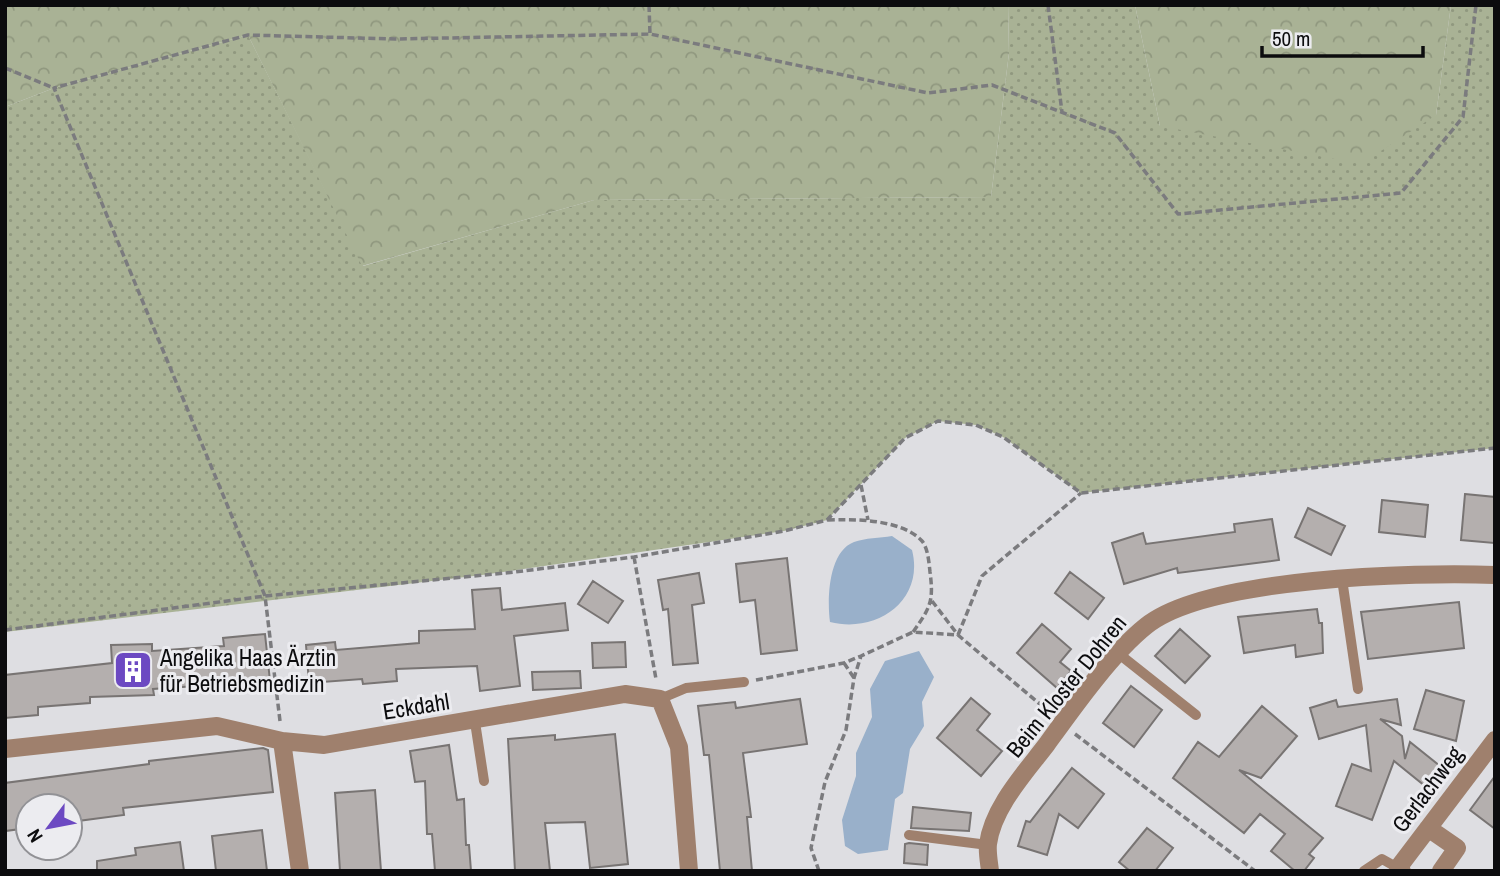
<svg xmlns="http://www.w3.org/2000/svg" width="1500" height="876" font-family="'Archivo Narrow',sans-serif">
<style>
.grass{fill:url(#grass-dots)}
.forest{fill:url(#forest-crowns)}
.water{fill:#99b0ca}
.building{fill:#b4afae;stroke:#787473;stroke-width:2}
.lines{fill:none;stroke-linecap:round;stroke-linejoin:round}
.path{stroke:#7b7b7e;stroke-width:3.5;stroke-dasharray:7 3.5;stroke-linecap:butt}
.lane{stroke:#9f806d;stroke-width:10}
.street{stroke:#9f806d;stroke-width:18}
.labels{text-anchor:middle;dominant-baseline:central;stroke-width:6;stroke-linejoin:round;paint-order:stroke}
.poi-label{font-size:23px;fill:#0c0c0e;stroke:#ececf0;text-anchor:start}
.street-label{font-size:23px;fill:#0c0c0e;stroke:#ececf0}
</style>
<defs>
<pattern id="grass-dots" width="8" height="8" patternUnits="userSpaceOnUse" patternTransform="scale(1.75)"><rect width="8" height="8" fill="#a9b295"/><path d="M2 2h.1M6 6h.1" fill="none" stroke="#90987f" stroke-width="1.8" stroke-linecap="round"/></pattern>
<pattern id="forest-crowns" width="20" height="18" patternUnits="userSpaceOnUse" patternTransform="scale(1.75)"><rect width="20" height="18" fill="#a9b295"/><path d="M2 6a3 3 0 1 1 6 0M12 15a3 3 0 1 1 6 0" fill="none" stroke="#90987f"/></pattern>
</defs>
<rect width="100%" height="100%" fill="#dedee2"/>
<path class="grass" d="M1008,5h127l25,121 276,-11 15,-110h44v443l-414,45 -78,-56 -27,-12 -38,-4 -33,17 -78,82 -43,11 -302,44 -477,57v-525l49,-19 194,-53 115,231 231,-66 397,-3 18,-144z"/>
<path class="forest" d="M5,5h1003l1,48 -18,144 -397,3 -232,66 -114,-231 -194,53 -49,19z
M1135,5h316l-15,110 -75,49 -201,-38z"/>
<path class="water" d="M892,536l20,14c13,51 -36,84 -82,72 -3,-22 -2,-70 24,-80 11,-4 26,-4 38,-6z
M919,651l15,26 -12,25 2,24 -14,23 -7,44 -8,6 -7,51 -30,4 -13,-8 -3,-26 14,-44v-23l16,-36 -2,-28 15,-28z"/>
<path class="building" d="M1465,494l30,3 -1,46 -33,-3z
M1382,500l46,5 -3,32 -46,-5z
M1308,508l37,18 -14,29 -36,-18z
M1272,519l7,41 -101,13 -1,-5 -53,16 -12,-41 31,-10 3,11 89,-12 -1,-8z
M787,558l10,92 -36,4 -6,-54 -15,2 -4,-38z
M1070,572l34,26 -16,21 -33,-26z
M699,573l5,30 -12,2 6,58 -25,2 -5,-56 -5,1 -5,-30z
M593,581l30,20 -15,22 -30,-19z
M500,588l2,22 63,-7 3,27 -54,6 6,50 -40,5 -3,-25 -81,3 1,12 -34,3 -1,-5 -53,4 -3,-38 29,-3 1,8 83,-7v-12l56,-2 -3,-39z
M1459,602l5,46 -96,11 -7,-47z
M1317,609l2,14h3l1,30 -27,4 -1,-12 -51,8 -6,-36z
M1042,624l29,25 -11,13 11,9 -14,17 -40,-35z
M1180,629l30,27 -25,27 -30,-27z
M265,634l5,47 -117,8 1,6 -64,2v6l-52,4v8l-33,3v-43l107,-12 -1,-18 41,-1v7l72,-5 -1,-8z
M625,642l1,25 -33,1 -1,-25z
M580,671l1,17 -48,2 -1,-18z
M1131,686l31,24 -28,37 -31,-24z
M1426,690l38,11 -8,40 -42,-12z
M971,698l19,16 -13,16 25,21 -21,25 -44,-38z
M800,699l7,45 -64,9 8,64h-4l5,54h-32l-11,-116h-5l-6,-49 37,-4 1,6z
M1397,699l4,26 -21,-6 22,17 3,23 5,-17 30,24 -15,20 -31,-25 -22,59 -36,-14 16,-42 19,7 -5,-46 -47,14 -9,-31 26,-8 2,7z
M1262,706l35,30 -36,42 -22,-8 84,68 -14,16 5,4 -10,13h-9l-24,-20 14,-17 -25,-20 -16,19 -71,-55 25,-36 21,15z
M615,734l13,130 -38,4 -5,-46 -40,1 5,48h-35l-7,-132 47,-4v5z
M449,745l8,55 7,-1 2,46h3l2,26h-36l-3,-37h-5l-2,-53 -10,1 -5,-31z
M263,748l5,2 5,42 -150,16 1,7 -54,7v-16h-42v22l-23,3v-48l144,-19v-3z
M1072,768l32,26 -26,34 -19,-14 -12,41 -29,-9 8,-25 4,1z
M1495,776v53l-25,-19z
M375,790l6,81h-41l-5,-78z
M913,807l58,6 -2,18 -58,-3z
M1147,828l26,20 -18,23h-25l-11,-9z
M262,830l5,41h-51l-4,-35z
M180,842l4,29h-87v-10l39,-6 -1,-7z
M909,843l19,2 -1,20 -23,-2 1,-19z"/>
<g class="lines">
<path class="path" d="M649,5l1,29
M1048,5l14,107
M5,68l49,20
M861,485l7,35
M828,520c26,-1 74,-1 94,21 6,7 7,22 8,31 4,30 0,36 -17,60
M634,557l22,122
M932,601l26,34
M5,630l260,-34 250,-24 119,-15 150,-26 43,-11 78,-82 33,-17 38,4 27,12 78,56 414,-45
M958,635l24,-59 99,-83
M844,663l10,15
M756,680l88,-17 17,-7
M280,721l-15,-125 -211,-508 194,-53 147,4 255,-5 278,59 64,-8 123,48 63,81 223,-21 62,-76 13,-112
M1075,734l180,137
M819,871l-8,-23 14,-66 21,-52 8,-52 7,-22 52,-24 45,3 90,76"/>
<path class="lane" d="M1342,579l16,110
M1119,654l77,61
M660,699l26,-11 58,-6
M475,722l9,59
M909,835l79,10
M1364,871l18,-12 16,9"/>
<path class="street" d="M282,741l18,130
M5,749l212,-23 65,15 42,4 301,-51 35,5 19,48 10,124
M1428,828l29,20 -16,23
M990,871c-1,-9 -3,-19 -2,-27 5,-37 37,-71 59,-100 26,-36 65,-91 99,-118 61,-49 269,-54 349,-51
M1402,871l-4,-3 97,-128"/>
</g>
<defs>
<g id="building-square" transform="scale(2.0125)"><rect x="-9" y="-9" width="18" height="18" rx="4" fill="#6c49c2" stroke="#ececf0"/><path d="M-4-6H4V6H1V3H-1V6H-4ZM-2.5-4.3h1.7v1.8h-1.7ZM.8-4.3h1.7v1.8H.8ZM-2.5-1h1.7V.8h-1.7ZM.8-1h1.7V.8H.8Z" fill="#fff"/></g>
</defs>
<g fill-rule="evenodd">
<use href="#building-square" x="133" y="670"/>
</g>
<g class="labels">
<g class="poi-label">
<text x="160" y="657">Angelika Haas Ärztin<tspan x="160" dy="26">für Betriebsmedizin</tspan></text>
</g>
<g class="street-label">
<text transform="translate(1066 686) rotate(-51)">Beim Kloster Dohren</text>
<text transform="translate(416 706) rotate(-9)">Eckdahl</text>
<text transform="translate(1427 789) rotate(-53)">Gerlachweg</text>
</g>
</g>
<rect width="1500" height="876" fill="none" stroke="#0c0c0e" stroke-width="14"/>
<g transform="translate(49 827) rotate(238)"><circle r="33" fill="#ececf0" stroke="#929296" stroke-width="2"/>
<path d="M0-5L12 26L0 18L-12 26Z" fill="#6c49c2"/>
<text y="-10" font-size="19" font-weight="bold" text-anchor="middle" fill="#0c0c0e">N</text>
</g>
<path d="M1262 46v10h161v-10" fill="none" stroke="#0c0c0e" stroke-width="3.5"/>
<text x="1272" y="46" font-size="21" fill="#0c0c0e" stroke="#ececf0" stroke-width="5" paint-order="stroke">50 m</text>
</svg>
